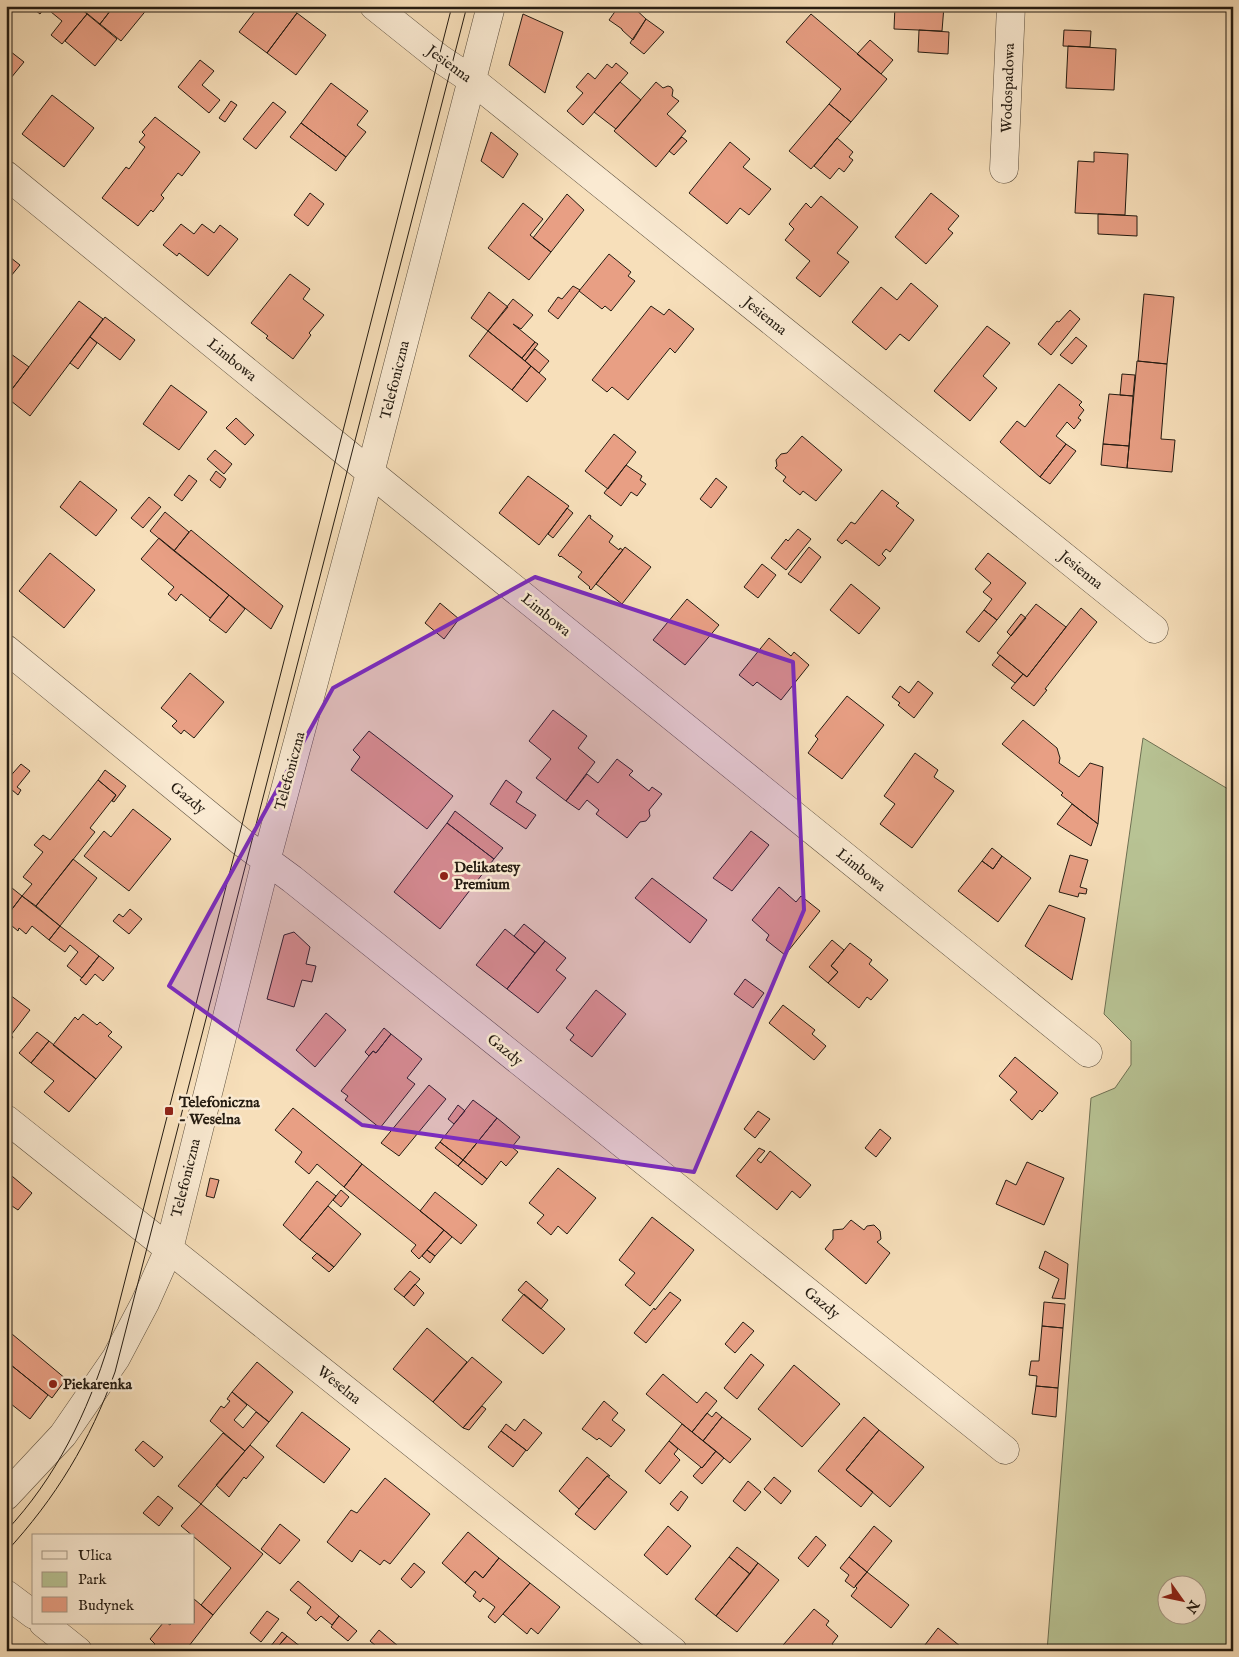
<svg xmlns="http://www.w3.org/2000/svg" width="1239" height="1657" font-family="'IM FELL English',serif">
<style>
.green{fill:#b8c394;stroke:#6e7053;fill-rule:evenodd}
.building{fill:#e89f84;stroke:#251c12}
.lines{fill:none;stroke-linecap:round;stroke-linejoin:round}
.minor-casing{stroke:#5a4d3c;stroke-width:29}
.minor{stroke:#faead2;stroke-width:28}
.tram{stroke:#251c12;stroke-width:1}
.marked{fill:#7b2cbf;fill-opacity:0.2;stroke:#7b2cbf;stroke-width:4;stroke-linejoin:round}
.poi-dot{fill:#8f2418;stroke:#faead2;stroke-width:2}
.labels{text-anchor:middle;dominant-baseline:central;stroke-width:5;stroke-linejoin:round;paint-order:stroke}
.street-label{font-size:15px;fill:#251c12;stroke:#faead2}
.poi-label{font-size:15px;font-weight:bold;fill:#251c12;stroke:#faead2;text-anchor:start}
</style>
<rect width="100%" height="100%" fill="#f7dfba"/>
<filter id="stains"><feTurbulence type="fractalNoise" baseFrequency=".004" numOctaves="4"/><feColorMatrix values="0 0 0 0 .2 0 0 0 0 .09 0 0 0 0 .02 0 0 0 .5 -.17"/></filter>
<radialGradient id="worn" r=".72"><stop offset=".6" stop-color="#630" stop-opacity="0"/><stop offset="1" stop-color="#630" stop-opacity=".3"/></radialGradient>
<path class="green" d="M1143,738l90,54v859h-186l44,-553 24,-10 16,-23v-24l-27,-27zM1166,1584h30v30h-30z"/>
<path class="building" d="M30,6h48l9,8 -25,30 -11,-9 11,-14 -17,-14 -5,7z
M78,6h36l-14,18z
M114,6h31l3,2 -27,33 -21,-17z
M259,6h30l8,7 -30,40 -28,-21z
M619,6h13l14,13 -13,21 -11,-10v-1l-13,-9z
M895,6h49l-2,25 -48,-2z
M297,13l29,22 -30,40 -29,-22z
M87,14l30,25 -22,27 -30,-25z
M523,14l40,18 -18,61 -36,-28z
M811,14l76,65 -36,43 -22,-18 12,-15 -55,-47z
M646,19l18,13 -20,22 -14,-11z
M919,30l30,2 -1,22 -30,-2z
M1064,30l27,1 -1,16 -27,-1z
M870,40l23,20 -12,14 -24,-20z
M1068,46l48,3 -2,41 -48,-2z
M6,48l18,14 -18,22z
M200,60l14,11 -12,14 18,15 -11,13 -31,-26z
M616,63l12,10 -45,52 -16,-14 16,-18 -7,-6 12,-14 7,6 12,-15 5,4z
M620,82l21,18 -25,29 -22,-17z
M656,82l7,6 5,-2 3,1 2,3 -1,6 7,5 -12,13 19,17 -30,36 -42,-36z
M331,83l37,28 -11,14 9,7 -20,25 -45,-34z
M52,95l42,33 -30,39 -42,-33z
M231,101l6,4 -12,17 -6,-4z
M273,102l13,10 -30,37 -13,-10z
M829,104l22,18 -40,47 -22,-18z
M155,117l45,35 -18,24 -4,-3 -17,22 3,3 -11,14 -2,-2 -13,16 -36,-28 24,-31 3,2 16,-22 -6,-5 6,-7 -3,-3z
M301,123l45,34 -10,14 -46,-34z
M491,132l27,22 -15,24 -22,-17z
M682,137l5,4 -13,14 -5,-4z
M837,138l16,14 -4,5 4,3 -9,12 -5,-4 -9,11 -16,-13z
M730,142l20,17 -7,8 28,22 -22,26 -9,-7 -13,16 -38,-31z
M1094,152l34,2 -3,61 -50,-2 3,-52 16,1z
M310,193l14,11 -16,22 -14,-11z
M931,193l28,23 -11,13 5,4 -27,31 -31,-27z
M567,194l17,16 -33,42 -18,-14z
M821,196l37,31 -21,26 12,9 -29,35 -24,-19 14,-17 -25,-21 9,-11 -5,-5 17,-21 5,5z
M523,203l20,16 -13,16 21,17 -22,28 -41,-32z
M1098,214l39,2v20l-39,-2z
M181,224l13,10 8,-10 12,9 6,-8 18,14 -30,37 -29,-23 -2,3 -14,-11z
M6,254l14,11 -14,17z
M609,254l22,18 -3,4 7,5 -24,30 -6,-5 -3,3 -23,-18z
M290,274l20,15 -7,10 21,16 -15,18 2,2 -18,24 -27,-21 2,-2 -17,-13z
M911,283l27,23 -29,35 -9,-7 -14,16 -34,-28 29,-35 16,13z
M573,286l7,4 -22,29 -10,-8 10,-14 4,2z
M489,292l19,15 -20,24 -17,-13z
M1144,294l30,3 -7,67 -29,-3z
M513,299l20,16 -12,14 -8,-5 22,18 -13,16 -34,-27z
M79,301l24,18 -73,97 -24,-19z
M651,306l13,9 5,-6 25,20 -19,24 -5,-5 -42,52 -16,-13 -5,5 -15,-12z
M1070,310l10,9 -29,36 -13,-11 19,-23 2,1z
M105,317l30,23 -15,20 -30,-23z
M987,326l23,17 -27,33 14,12 -27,33 -36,-30z
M488,331l43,35 -19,24 -43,-34z
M90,337l7,6 -19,26 -8,-6z
M1076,337l11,9 -15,18 -12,-9z
M535,342l3,2 -13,17 -3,-3z
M535,349l14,12 -10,12 -14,-12z
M11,354l18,13 -23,30v-36z
M1137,361l30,3 -6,75 14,1 -3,32 -45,-4z
M531,366l15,13 -19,23 -15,-12z
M1122,374l13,1 -2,21 -13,-1z
M1059,384l23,18 -3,3 5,5 -6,8 3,2 -7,9 -7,-7 -11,14 10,8 -26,33 -40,-35 17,-21 8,6z
M171,385l36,27 -28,38 -36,-26z
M1109,394l24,2 -4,50 -26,-2z
M6,416l5,4 -5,7z
M236,418l18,17 -9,10 -19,-17z
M614,434l22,18 -28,37 -23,-18z
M802,436l40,34 -26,31 -13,-10 -3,4 -17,-14 3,-4 -11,-9 2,-2 -1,-6 5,-6 6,-1z
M1066,444l10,7 -26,33 -10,-7z
M1103,444l26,2 -2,22 -26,-3z
M215,450l17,14 -8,10 -17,-15z
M626,465l16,11 -2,4 6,4 -9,12 -6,-4 -10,14 -17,-13z
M216,471l10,8 -6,9 -10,-8z
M189,475l8,6 -15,20 -8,-6z
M528,476l41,30 -30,39 -40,-32z
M716,478l11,9 -16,21 -11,-9z
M80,481l37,29 -21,26 -36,-29z
M882,490l17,13 -3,3 18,14 -24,32 -4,-3 -4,5 4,4 -7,8 -33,-26 -4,4 -5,-4 14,-18 4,2z
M149,497l12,10 -18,21 -12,-10z
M567,508l6,5 -20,25 -5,-4z
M165,512l24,20 -15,19 -24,-20z
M589,515l2,1 -1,2 23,18 -4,6 10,8 1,-2 3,2 -32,40 -2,-2 1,-1 -12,-10 4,-5 -21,-16 -1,1 -2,-2z
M798,529l13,10 -25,31 -15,-12 15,-19 2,2z
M191,530l92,76 -12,23 -97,-78z
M159,538l70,57 -19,23 -29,-24 -5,7 -8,-7 6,-7 -33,-28z
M625,547l26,20 -29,37 -26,-20z
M809,547l12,10 -20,26 -13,-9z
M50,553l45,37 -31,38 -45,-37z
M988,553l38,30 -29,37 -13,-10 8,-11 -9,-7 8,-9 -16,-14z
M762,564l14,11 -18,23 -14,-11z
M851,584l29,24 -21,26 -29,-24z
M229,595l16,14 -19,24 -17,-13z
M687,599l32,26 -34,40 -32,-25z
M440,603l19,16 -15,20 -19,-16z
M1036,604l30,23 -39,50 -30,-24z
M1081,608l16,14 -52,67 2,1 -13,16 -23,-18 12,-14 4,3z
M984,610l13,10 -18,22 -13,-10z
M1021,614l5,4 -15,18 -4,-4z
M769,638l22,18 3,-4 15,13 -28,35 -24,-18 -4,4 -14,-11z
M1000,655l23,19 -8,9 -23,-18z
M190,673l34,29 -30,36 -10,-8 -3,4 -9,-8 5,-5 -16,-13z
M918,681l15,12 -19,25 -16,-13 2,-2 -8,-6 8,-11 9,7z
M847,696l37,29 -42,54 -34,-26 10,-14 -3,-3z
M553,710l34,26 -9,12 17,14 -29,39 -30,-23 15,-19 -22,-18z
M1023,720l34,28 3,10 -1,5 20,14 11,-14 13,4 -5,57 -37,-29 2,-2 -61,-49z
M6,730l6,4 -6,9z
M369,731l84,65 -26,33 -76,-59 9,-13 -7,-7z
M915,753l23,17 -4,7 20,14 -42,57 -32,-24 15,-20 -11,-8z
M617,759l16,12 -4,4 20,16 3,-4 10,7 -13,16 1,6 -4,5 -6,1 -13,16 -31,-24 3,-4 -12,-10 -8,10 -13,-9 21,-27 11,9z
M21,764l9,7 -13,16 4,3 -3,5 -12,-10v-4z
M105,770l21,16 -12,16 -2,-1 4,-6 -18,-15z
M98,780l18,15 -26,33 5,4 -59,74 -14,-10 10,-12 -9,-7 20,-25 -9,-7 9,-10 7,5z
M506,780l16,12 -6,10 20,13 -10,14 -36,-25z
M1072,804l26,20 -7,22 -34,-22z
M133,809l38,30 -42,52 -45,-35 20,-25 7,6z
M455,811l48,37 -9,11 -47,-36z
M447,823l47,36 -54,70 -46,-37z
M751,831l18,14 -37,46 -19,-13z
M992,848l10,8 -9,13 -11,-8z
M1070,855l18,5 -8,27 7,2 -1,5 -7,-1 -1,4 -19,-5z
M1002,856l29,22 -33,44 -40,-31 24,-30 11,8z
M73,859l24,19 -37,48 -24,-20z
M652,878l55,42 -17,23 -55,-45z
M7,884l15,12 -16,21v-32z
M779,887l17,15 5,-6 19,15 -35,44 -19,-15 3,-5 -17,-15z
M22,896l38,30 -11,14 -17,-14 -6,8 -7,-6 -1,3 -12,-10v-4z
M1049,905l36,13 -13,62 -47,-34z
M130,909l12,10 -13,15 -16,-13 6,-7 4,3z
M524,924l21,17 -10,12 -21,-17z
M60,926l39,30 -17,22 -15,-12 11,-14 -8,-7 -5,7 -16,-12z
M505,929l30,24 -28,36 -31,-24z
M294,932l16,15 -4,17 10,2 -4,16 -10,-2 -8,27 -27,-8 17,-64z
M832,940l12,10 -13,16 7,6 -10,11 -19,-16z
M545,941l21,17 -10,12 10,8 -28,35 -31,-24z
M850,943l22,17 -3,4 19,16 -17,20 -4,-3 -8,11 -31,-25 10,-11 -7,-6z
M99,956l15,12 -11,13 -8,-7 -9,11 -6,-5z
M745,979l19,14 -11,15 -19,-14z
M596,990l30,24 -34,43 -22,-17 4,-5 -8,-7z
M6,992l24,18 -19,25 2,2 -6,8z
M783,1005l32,25 -3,4 14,12 -12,14 -45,-37z
M326,1013l20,17 -31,37 -19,-17z
M83,1014l14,11 3,-3 12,10 -4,4 14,11 -26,32 -43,-34 22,-28 3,3z
M384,1028l7,6 -15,19 -3,-2 -4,5 -4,-4z
M37,1032l12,9 -18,22 -12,-10z
M391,1034l31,25 -15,19 8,6 -35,44 -35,-28 3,-4 -7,-5 32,-40 3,2z
M49,1041l47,38 -27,33 -25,-20 10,-11 -23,-18z
M1015,1057l43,36 -16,19 -2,-2 -8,10 -22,-20 7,-8 -18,-16z
M429,1085l17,14 -47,57 -18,-13z
M473,1100l24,18 -34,42 -23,-18z
M458,1105l7,6 -11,13 -6,-5z
M293,1108l69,56 -18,23 -27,-23 -8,10 -14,-12 7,-10 -27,-22z
M758,1111l12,8 -15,19 -11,-9z
M497,1118l23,19 -8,10 6,5 -12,14 -5,-5 -14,18 -24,-19z
M880,1129l11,9 -15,19 -11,-9z
M440,1142l23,18 -5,6 -23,-18z
M759,1148l6,3 -8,9 4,3 9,-12 41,34 -11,13 -8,-7 -15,19 -41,-34z
M463,1160l24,19 -5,6 -24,-19z
M1027,1162l37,16 -20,47 -48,-21 10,-24 10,5z
M362,1164l82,66 -25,29 -8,-8 5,-6 -72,-58z
M558,1168l38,30 -29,36 -9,-8 -7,9 -14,-12 7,-8 -15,-12z
M6,1171l26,22 -14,17 -9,-6 -3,3z
M210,1178l9,2 -5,18 -8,-2z
M317,1181l19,15 -36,44 -17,-15z
M341,1190l8,7 -8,10 -8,-7z
M435,1192l42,33 -16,19 -41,-33z
M328,1206l33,28 -27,33 -34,-27z
M652,1217l42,33 -44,56 -25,-21 10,-12 -16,-13z
M851,1220l13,10 3,-4 7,-1 6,6 1,8 -4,3 13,11 -24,31 -41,-35 8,-10v-9l10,-1z
M444,1230l8,7 -17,19 -8,-6z
M427,1250l8,6 -5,7 -8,-7z
M1045,1251l23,13 -3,35 -13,-1 7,-19 -20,-11z
M317,1253l17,14 -5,5 -17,-14z
M410,1271l10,8 -16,18 -10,-8z
M6,1278l6,4 -6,7z
M526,1281l22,19 -7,9 -23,-19z
M415,1284l9,9 -10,13 -10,-9z
M670,1292l11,8 -35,43 -12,-10 20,-25 1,2z
M524,1294l41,35 -22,25 -41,-34z
M1044,1302l21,2 -2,24 -21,-2z
M743,1322l11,9 -19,22 -10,-9z
M1042,1326l21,2 -5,60 -22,-2 1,-10 -8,-1 2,-14h8z
M427,1328l40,34 -34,40 -40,-33z
M6,1329l60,50 -14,19 -46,-37z
M751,1354l13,11 -27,34 -13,-11z
M472,1357l30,25 -39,46 -30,-26z
M6,1361l42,34 -18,24 -24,-19z
M257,1362l36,30 -24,30 -37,-30z
M794,1365l46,39 -38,43 -44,-38z
M663,1374l34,29 9,-11 11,9 -25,31 -46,-38z
M1036,1386l22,2 -2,29 -24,-3z
M232,1392l15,13 -13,15 9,8 13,-16 13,10 -24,29 -35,-30 11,-15 3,2 6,-7 -3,-2z
M604,1401l14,12 -6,7 13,10 -14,17 -12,-9 -2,2 -15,-11z
M482,1406l4,3 -17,21 -6,-2z
M302,1412l48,37 -26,34 -48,-37z
M716,1412l6,5 -19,24 -11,-9 15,-19 5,4z
M722,1417l29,22 -21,24 -27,-22z
M864,1417l15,13 -33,40 27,22 -12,15 -43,-36z
M524,1419l18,14 -15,18 -26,-20 5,-7 9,7z
M682,1424l34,27 -14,17 -33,-27z
M879,1430l45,37 -34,40 -44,-37z
M501,1431l25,19 -13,17 -25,-20z
M223,1433l22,18 -44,53 -23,-18z
M143,1441l20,16 -9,10 -19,-17z
M669,1441l9,8 -4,5 6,6 -20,24 -15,-13z
M250,1445l14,12 -18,22 -2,-2 -15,20 -13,-12z
M716,1451l8,7 -22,26 -9,-8 8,-9 1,1z
M587,1457l23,19h-3l-28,33 -20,-18z
M607,1476l20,16 -32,38 -20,-16z
M774,1477l17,14 -10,13 -17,-15z
M385,1478l45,36 -40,50 -6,-4 -4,5 -20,-15 -8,12 -25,-20 24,-32 6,3z
M748,1481l13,11 -16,19 -12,-10z
M681,1491l7,6 -10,14 -8,-7z
M158,1496l15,12 -14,18 -16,-13z
M201,1504l62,50 -50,61 -12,-10 30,-37 -50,-42z
M280,1524l20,16 -20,24 -19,-15z
M668,1526l23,20 -24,29 -23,-20z
M874,1526l18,15 -25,31 -18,-15z
M468,1532l31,26 -16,20 -8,-7 -10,12 -23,-20z
M816,1536l10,9 -18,22 -10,-9z
M737,1547l21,16 -8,11 -21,-17z
M729,1557l21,17 -34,42 -21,-17z
M849,1557l18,15 -13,16 -9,-7 4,-6 -9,-7z
M499,1558l31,25 -35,40 -7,-6 7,-10 -12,-9 -3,4 -7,-6 3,-4 -11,-9 10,-12 8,7z
M414,1563l11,9 -14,16 -10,-9z
M758,1563l21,17 -42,52 -21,-16z
M867,1572l42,33 -18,23 -40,-32 6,-8 -2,-2z
M298,1581l41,35 -7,9 -11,-9 -5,5 -9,-8 4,-6 -21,-17z
M530,1583l30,24 -22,27 -7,-6 -4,6 -24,-20z
M194,1599l19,16 -28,36h-35l5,-7 -5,-5 13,-16h4l3,2 2,-2h22z
M814,1609l15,12 -3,4 12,11 -6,8 8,7h-62z
M267,1611l12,8 -18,23 -11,-9z
M339,1616l18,15 -9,10 -17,-14z
M938,1628l28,23 -45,-1z
M379,1630l25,21h-22l-12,-10z
M282,1632l5,4 -13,15 -4,-4z
M287,1636l19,15h-32z"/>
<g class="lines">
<g class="minor-casing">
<path id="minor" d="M374,6l65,52 33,22 682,549
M1004,169l7,-163
M6,175l381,311 701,567
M6,649l237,194 49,36 713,571
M6,1119l667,532
M6,1496l57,-61 53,-77 29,-55 24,-54 97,-388 104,-388 121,-467
M6,1594l28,21
M43,1623l35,28"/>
</g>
<use href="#minor" class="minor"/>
<path class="tram" d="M6,1531c50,-53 82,-119 103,-188l343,-1337
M6,1552c50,-54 84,-111 109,-180l352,-1366"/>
</g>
<path class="marked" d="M535,577l258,85 11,248 -110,262 -332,-47 -193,-139 164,-298z"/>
<g class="poi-dot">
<circle cx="444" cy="876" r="5"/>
<rect x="164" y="1106" width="10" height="10" rx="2.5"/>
<circle cx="53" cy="1384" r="5"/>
</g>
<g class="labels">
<g class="street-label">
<text transform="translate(449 64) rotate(36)">Jesienna</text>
<text transform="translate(1008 88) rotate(-88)">Wodospadowa</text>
<text transform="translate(765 316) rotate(39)">Jesienna</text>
<text transform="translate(232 360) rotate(39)">Limbowa</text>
<text transform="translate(395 380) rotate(-76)">Telefoniczna</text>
<text transform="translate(1081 570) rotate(39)">Jesienna</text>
<text transform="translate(546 615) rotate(39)">Limbowa</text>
<text transform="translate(290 771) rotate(-75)">Telefoniczna</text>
<text transform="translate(188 798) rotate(39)">Gazdy</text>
<text transform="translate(861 870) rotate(39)">Limbowa</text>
<text transform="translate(505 1050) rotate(39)">Gazdy</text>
<text transform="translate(186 1178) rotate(-76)">Telefoniczna</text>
<text transform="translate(822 1303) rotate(39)">Gazdy</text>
<text transform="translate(339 1385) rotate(39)">Weselna</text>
</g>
<g class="poi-label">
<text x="454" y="867">Delikatesy<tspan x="454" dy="17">Premium</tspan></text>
<text x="179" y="1102">Telefoniczna<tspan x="179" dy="17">- Weselna</tspan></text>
<text x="63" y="1384">Piekarenka</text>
</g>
</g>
<rect width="1239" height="1657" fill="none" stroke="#f7dfba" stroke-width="25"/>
<rect x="8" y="8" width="1224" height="1642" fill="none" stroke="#251c12" stroke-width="2.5"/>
<rect x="12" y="12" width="1214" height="1632" fill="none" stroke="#251c12"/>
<rect x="32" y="1534" width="162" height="90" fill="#faead2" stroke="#a59885"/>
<rect x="42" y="1551" width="25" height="8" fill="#faead2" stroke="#a59885"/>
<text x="78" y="1560" font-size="15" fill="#251c12">Ulica</text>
<rect x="42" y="1572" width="25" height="15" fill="#b8c394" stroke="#a59885"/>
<text x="78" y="1584" font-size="15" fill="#251c12">Park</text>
<rect x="42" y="1597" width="25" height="15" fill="#e89f84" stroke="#a59885"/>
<text x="78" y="1610" font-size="15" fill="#251c12">Budynek</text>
<g transform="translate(1182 1600) rotate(123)"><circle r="24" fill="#faead2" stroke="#a59885"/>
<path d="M0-4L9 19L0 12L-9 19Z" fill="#8f2418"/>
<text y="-8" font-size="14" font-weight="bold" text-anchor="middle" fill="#251c12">N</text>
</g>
<rect width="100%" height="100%" filter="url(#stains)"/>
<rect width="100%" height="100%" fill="url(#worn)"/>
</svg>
